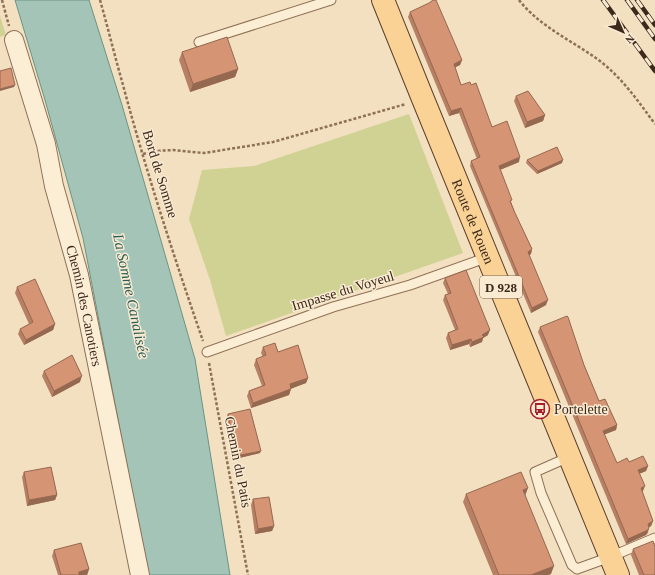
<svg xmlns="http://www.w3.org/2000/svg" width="655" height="575" font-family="'Times New Roman',serif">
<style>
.green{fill:#d0d294}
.water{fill:#a4c4b8;stroke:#6a9486}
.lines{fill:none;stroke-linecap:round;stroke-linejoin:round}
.lane-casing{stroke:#8e7056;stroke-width:11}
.street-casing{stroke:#8e7056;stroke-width:20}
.primary-casing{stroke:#5c3e2b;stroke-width:24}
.path{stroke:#8e7056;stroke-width:2.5;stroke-dasharray:3 2;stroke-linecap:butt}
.lane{stroke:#fcedd5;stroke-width:9}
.street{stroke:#fcedd5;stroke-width:18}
.primary{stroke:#fad295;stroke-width:22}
.rail-casing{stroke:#3c291c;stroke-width:4.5}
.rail{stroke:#f9ead1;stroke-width:3;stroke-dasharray:9;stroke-linecap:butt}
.wall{fill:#b77f63}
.shaded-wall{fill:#956850}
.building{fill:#d59473;stroke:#956850}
.labels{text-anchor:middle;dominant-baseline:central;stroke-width:3;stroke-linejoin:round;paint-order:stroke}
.shield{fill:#f9ead1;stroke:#756352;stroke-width:1}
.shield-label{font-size:13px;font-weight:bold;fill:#3c291c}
.street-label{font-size:14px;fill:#3c291c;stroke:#f9ead1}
.poi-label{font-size:14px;fill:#3c291c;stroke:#f9ead1;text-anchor:start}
.water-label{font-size:15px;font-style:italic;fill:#2a5e56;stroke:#f9ead1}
</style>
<rect width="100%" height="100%" fill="#f3e0c1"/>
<path class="green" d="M0,16l6,19 -6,2z
M409,114l54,139 -237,83 -16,-56 -21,-61 13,-49 52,-4z"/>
<path class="water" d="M15,0h74l33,105 73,254 35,216h-82l-65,-337 -38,-138z"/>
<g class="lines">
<g class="lane-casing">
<path id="lane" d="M199,42l132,-42
M207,352l126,-45 77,-22 78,-28
M569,457l-34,15 6,21 31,72 5,4 33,-12 45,-19"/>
</g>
<g class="street-casing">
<g id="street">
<path id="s1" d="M14,40l32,104 8,42 25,89 61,300"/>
</g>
</g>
<g class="primary-casing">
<g id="primary">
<path id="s2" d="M383,0l40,99 195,476"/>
</g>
</g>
<path class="path" d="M2,0l7,26
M100,0c8,28 15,57 23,85 23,86 51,172 80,256
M519,0c21,27 54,41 81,61 23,18 38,40 55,63
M143,154l13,-3 17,-1 31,3 69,-11 133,-38
M209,363l39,212"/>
<use href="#lane" class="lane"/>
<use href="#street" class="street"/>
<use href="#primary" class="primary"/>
<g class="rail-casing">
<path id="rail" d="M603,0l52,71
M627,0l28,39
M637,0l18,25"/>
</g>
<use href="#rail" class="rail"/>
</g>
<path class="wall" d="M410,12l52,48 -2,5 -5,2 6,18h10l21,42 27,35 -19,8 15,43 17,36 -1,5 -2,1 17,50 -15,8 -61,-147 1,-5 6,-2 -18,-46 -10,3 -41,-99z
M182,52l56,17 -3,8 -45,15 -11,-32z
M516,96l29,19 -2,6 -18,7 -11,-27z
M527,160l35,3 -25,11 -11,-11z
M445,278l43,57 -5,3 -1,4 -12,5 -1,-3 -19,6 -4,-12 2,-5 7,-3 -12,-30 2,-5 3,-1 -5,-11z
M17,287l38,37 -2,6 -29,15 -6,-11 2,-5 9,-5 -14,-31z
M540,327l44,38 15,36 18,24 -1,5 -12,4 13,29 12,-1 19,4 -2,5 -7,3 4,17h-1l11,30 -2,5 -2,1 -1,6 -2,2 -20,9 -88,-212z
M263,347l15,5 30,26 -2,5 -15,5 -2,7 -38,13 -4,-12 2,-5 13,-5 -8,-21 2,-6 7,-2 -2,-4z
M44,371l36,11 -28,15 -10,-21z
M228,414l32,39 -25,6 -8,-43z
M24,472l33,23 -2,5 -28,6 -5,-29z
M466,494l59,2 26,78 -3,1h-55l-30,-73z
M253,499l21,27 -2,5 -17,3 -4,-29z
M633,549l22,26h-16l-8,-20z
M54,550l35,19 -2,6h-29l-6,-19z"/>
<path class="shaded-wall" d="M462,60l-2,5 -8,4 2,-5z
M238,69l-3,8 -45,15 3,-8z
M15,85l-1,2 -14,4v-2z
M461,108l-2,5 -10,3 2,-5z
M545,115l-2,6 -18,7 2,-6z
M520,157l-1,5 -22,9 2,-5z
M563,160l-1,3 -25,11 1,-3z
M532,249l-1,5 -5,3 2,-5z
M548,300l-2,5 -15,8 1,-5z
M55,324l-2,6 -29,15 2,-5z
M490,330l-2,5 -5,3 -1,4 -12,5 2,-5 10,-7z
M471,339l-2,5 -19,6 2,-5z
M82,376l-2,6 -28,15 2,-6z
M308,378l-2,5 -18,7 2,-6z
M291,389l-2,6 -38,13 2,-5z
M617,425l-1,5 -15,6 2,-5z
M261,451l-1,2 -25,6 1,-3z
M648,466l-2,5 -10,4 2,-5z
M645,486l-2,5 -4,2 2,-5z
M528,488l-3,8 -5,1 3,-7z
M57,495l-2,5 -28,6 2,-6z
M653,521l-2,5 -5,3 2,-5z
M274,526l-2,5 -17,3 3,-5z
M649,528l-3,7 -20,9 2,-5z
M554,566l-3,8 -3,1h-17z
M89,569l-2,6h-9l1,-3z"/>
<path class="building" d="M433,0h3l26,60 -8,4 7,21 9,-3 1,3 5,-2 16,44 15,-6 13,36 -21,9 13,34 -2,1 5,12 17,36 -4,3 20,48 -16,8 -61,-147 9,-4 -19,-49 -10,3 -41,-99 19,-9z
M227,37l11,32 -45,15 -11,-32z
M11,68l4,17 -15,4v-18z
M528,91l17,24 -18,7 -11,-26z
M557,147l6,13 -25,11 -11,-11z
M466,270l24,60 -8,5 2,2 -12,5 -1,-3 -19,6 -4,-12 10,-4 -13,-34 6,-2 -6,-15z
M35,279l20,45 -29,16 -6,-11 13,-7 -16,-35z
M567,316l1,1 16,48 15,36 6,-2 12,26 -14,6 14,32 10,-5 2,4 14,-6 5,10 -10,4 7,16 -4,2 12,33 -5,3 1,4 -1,1v1l-20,9 -88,-212z
M275,343l3,9 20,-7 10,33 -18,6 1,5 -38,14 -4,-12 16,-6 -9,-26 10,-4 -3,-8z
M72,355l10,21 -28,15 -10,-20z
M250,409l11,42 -25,5 -8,-42z
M51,467l6,28 -28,5 -5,-28z
M521,472l7,16 -5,2 31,76 -23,9h-32l-33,-81z
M269,497l5,29 -16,3 -5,-30z
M653,541l2,6v28h-11l-11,-26z
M81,543l8,26 -10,3v3h-18l-7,-25z"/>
<defs>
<g id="bus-ring" transform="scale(1)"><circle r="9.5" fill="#f9ead1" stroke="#a4202b" stroke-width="1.5"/><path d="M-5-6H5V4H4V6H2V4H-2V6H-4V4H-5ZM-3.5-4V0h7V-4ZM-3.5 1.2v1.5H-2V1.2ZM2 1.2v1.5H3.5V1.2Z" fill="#a4202b"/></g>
</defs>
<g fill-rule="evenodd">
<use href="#bus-ring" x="540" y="409"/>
</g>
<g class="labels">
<rect class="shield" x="480" y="276" width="42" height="22" rx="3"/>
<g class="shield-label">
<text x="501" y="287">D 928</text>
</g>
<g class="street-label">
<text transform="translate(160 174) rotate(73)">Bord de Somme</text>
<text stroke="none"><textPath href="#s2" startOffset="239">Route de Rouen</textPath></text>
<text transform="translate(343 291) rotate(-17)">Impasse du Voyeul</text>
<text stroke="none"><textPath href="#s1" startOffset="275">Chemin des Canotiers</textPath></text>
<text transform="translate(238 462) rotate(79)">Chemin du Patis</text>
</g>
<g class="poi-label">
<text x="554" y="409">Portelette</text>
</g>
<g class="water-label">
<text transform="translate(131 296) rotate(78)">La Somme Canalisée</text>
</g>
</g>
<g transform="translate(623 32) rotate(135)" stroke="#f9ead1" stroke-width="3" paint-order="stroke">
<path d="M0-3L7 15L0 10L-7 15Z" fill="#3c291c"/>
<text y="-6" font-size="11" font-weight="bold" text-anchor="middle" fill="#3c291c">N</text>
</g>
</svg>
